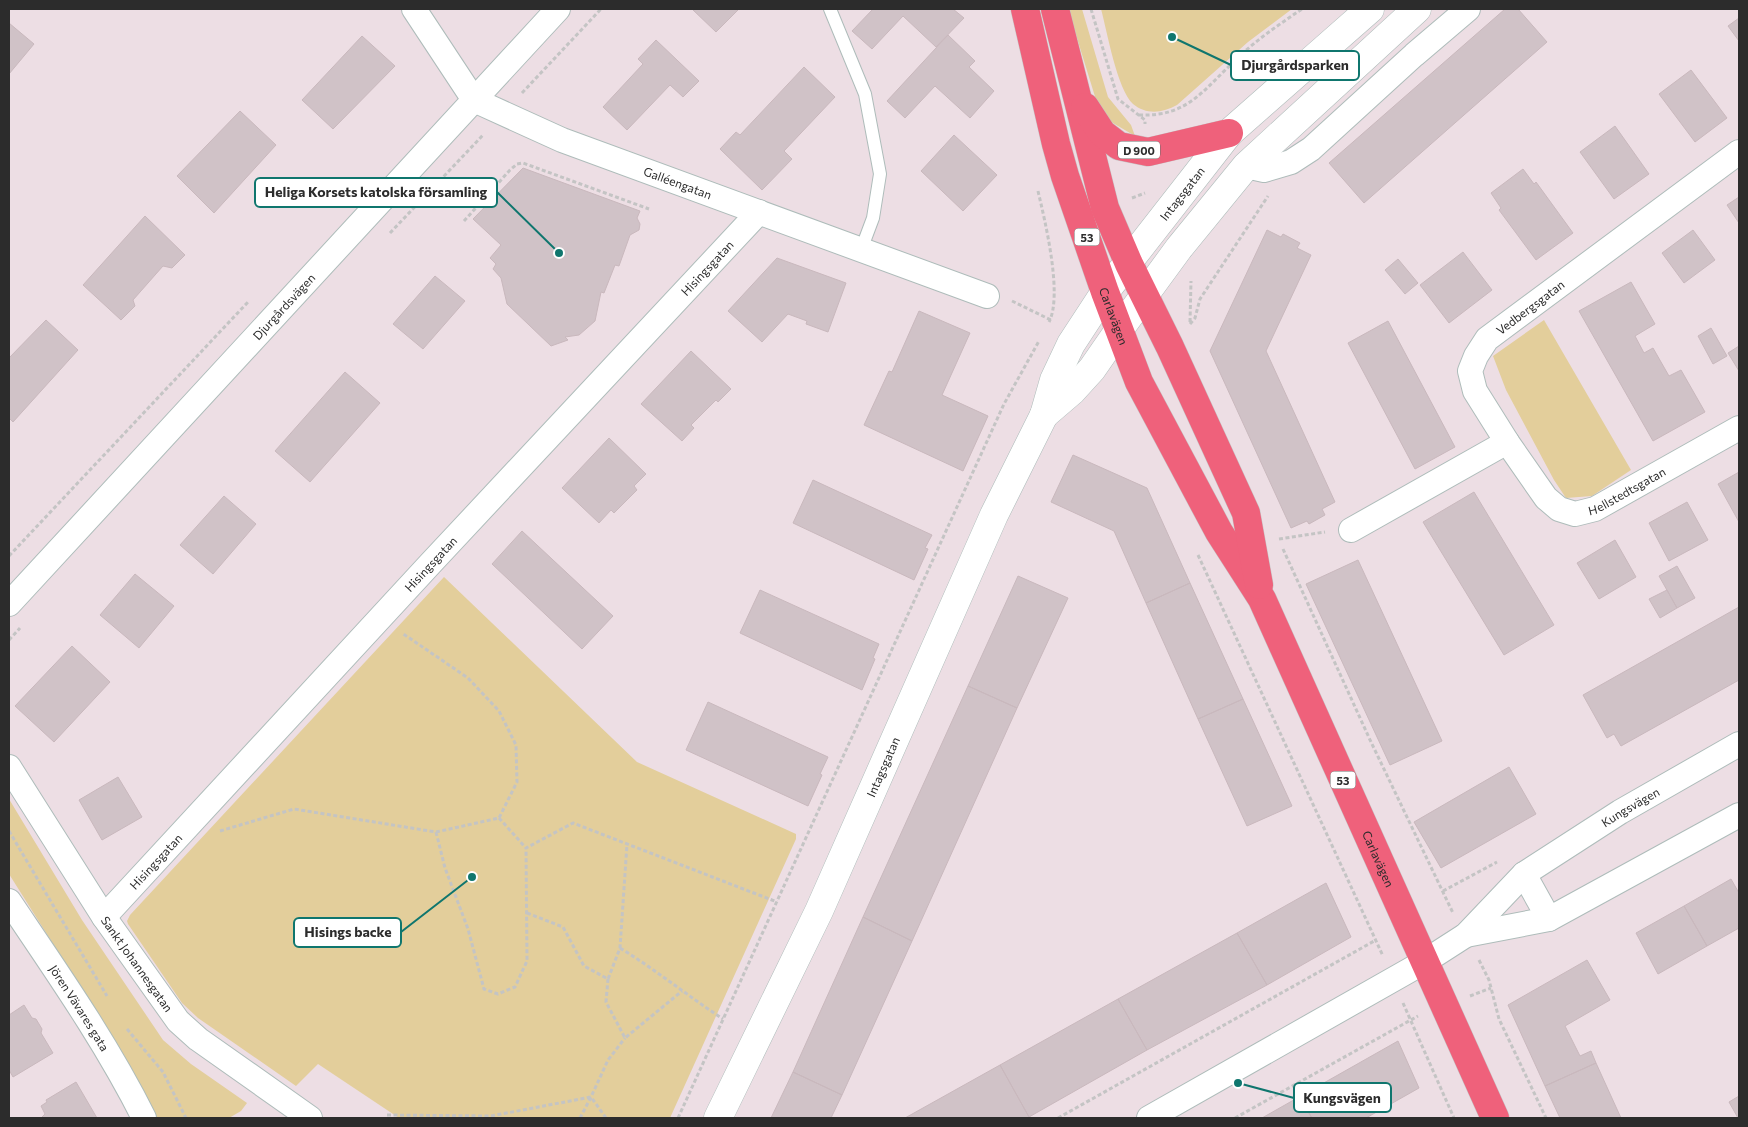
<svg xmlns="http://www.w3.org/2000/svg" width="1748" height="1127" font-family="Commissioner,sans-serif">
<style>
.green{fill:#e3ce9b}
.building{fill:#d0c2c7;stroke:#c9b8bd}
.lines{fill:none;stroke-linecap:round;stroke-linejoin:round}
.service-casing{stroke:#aebcba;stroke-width:14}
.minor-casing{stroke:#aebcba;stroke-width:26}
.tertiary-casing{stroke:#aebcba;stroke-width:29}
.secondary-casing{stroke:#aebcba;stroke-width:29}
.primary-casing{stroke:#c4c4c4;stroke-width:29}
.path{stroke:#c4c4c4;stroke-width:3;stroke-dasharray:4 2.5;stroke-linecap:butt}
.service{stroke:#fff;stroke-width:12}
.minor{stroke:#fff;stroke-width:24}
.tertiary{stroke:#fff;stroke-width:28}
.secondary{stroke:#fff;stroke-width:28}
.primary{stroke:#ef617b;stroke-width:28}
.labels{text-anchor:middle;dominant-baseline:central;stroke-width:4;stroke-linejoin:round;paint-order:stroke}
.shield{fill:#fff;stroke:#6b6b6b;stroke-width:1}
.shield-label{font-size:11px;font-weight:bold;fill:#2c2c2c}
.street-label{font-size:12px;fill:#2c2c2c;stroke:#fff}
.leader{fill:none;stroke:#0f766e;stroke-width:2}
.callout-dot{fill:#0f766e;stroke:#fff;stroke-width:2}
.callout{fill:#fff;stroke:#0f766e;stroke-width:2}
.callout-label{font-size:14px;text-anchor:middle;font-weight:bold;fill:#2c2c2c}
</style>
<rect width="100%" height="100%" fill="#eddee4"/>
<path class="green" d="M1068,9h14l26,88 23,28 4,11 -34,-20z
M1101,9h191l-44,33 -71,63c-14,8 -31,10 -44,-1 -16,-15 -26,-73 -32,-95z
M1544,320l87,150 -39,26 -26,2 -12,-18 -48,-90 -13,-34z
M444,577l193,185 159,72v5l-126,279h-271l-81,-54 -22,22 -98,-68 -16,-15 -54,-79 -1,-3 3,-6z
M9,799l73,121 81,120 28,24 56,39 -6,8 -12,7h-74l-22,-47 -124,-197z"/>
<path class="building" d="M692,9h47l-23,23z
M873,9h80l11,9 -28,29 -33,-31 -31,33 -20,-18z
M1505,9h13l29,33 -183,161 -35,-40z
M1739,18v23l-11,-15z
M9,23l25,21 -25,30z
M948,35l27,26 -6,6 25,24 -24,27 -35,-32 -30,32 -18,-17z
M362,36l33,30 -62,63 -31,-29z
M656,40l43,41 -16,16 -13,-12 -43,45 -24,-23 40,-43 -5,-5z
M804,67l31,30 -51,54 8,8 -30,31 -42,-41 16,-17 4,3z
M1691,70l36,48 -32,24 -36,-48z
M240,111l36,34 -62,68 -37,-37z
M1615,126l34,48 -35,25 -34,-47z
M954,135l43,40 -34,36 -42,-40z
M523,168l117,43 -3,7 3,6 -1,6 -9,5 -11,31 -4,-1 -11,28 -3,-1 -6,29 -16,14 -14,2 3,3 -17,6 -44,-42 -6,-26 -8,-9 3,-5 -6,-6 11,-13 -28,-26z
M1523,169l11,15 2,-2 37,51 -37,27 -37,-50 2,-2 -10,-15z
M1739,197v26l-12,-18z
M145,216l40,39 -13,13 -9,-2 -30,34 2,6 -14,14 -38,-35z
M1267,230l14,7 2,-3 17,9 -3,5 14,7 -45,96 69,151 -13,7 3,6 -16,9 -2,-3 -16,7 -81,-177z
M1693,230l22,30 -31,23 -22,-30z
M1463,252l29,38 -43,33 -29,-38z
M777,258l69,25 -18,49 -22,-8 1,-3 -19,-7 -26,28 -34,-31z
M1398,259l20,24 -13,11 -20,-24z
M435,276l30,25 -42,48 -30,-25z
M1631,282l24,42 -20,12 9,17 9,-5 16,28 12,-6 24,42 -52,29 -74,-130z
M919,311l51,22 -28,62 46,21 -25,55 -99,-46 25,-54 3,1z
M46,320l32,30 -65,72 -4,-4v-60z
M1388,321l67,126 -40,22 -67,-126z
M1711,328l16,28 -14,8 -15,-28z
M1739,346v25l-11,-18z
M691,351l40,38 -13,13 -2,-2 -25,25 3,3 -12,13 -41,-37z
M345,372l35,31 -70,79 -35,-31z
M609,438l37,36 -12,12 3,4 -23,23 -3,-3 -12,13 -37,-35z
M1073,455l74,33 43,95 -44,20 -32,-72 -63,-29z
M1739,472v50l-21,-38z
M813,480l119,55 -7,13 3,1 -14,31 -121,-57z
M1474,492l80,133 -50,30 -81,-133z
M224,496l32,28 -43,50 -33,-29z
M1687,502l21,38 -39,21 -20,-38z
M522,531l91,85 -31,33 -90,-85z
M1615,540l21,37 -37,22 -22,-36z
M1358,560l84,181 -52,24 -84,-181z
M1677,566l18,32 -18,10 -18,-32z
M135,574l39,32 -35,42 -39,-33z
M1018,576l50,22 -51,110 -49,-22z
M1190,583l53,116 -45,20 -52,-116z
M760,590l119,54 -6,14 2,1 -13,31 -122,-57z
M1667,590l10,18 -17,10 -11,-19z
M1739,607v73l-118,66 -7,-12 -7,4 -24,-43z
M72,646l38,36 -56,60 -39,-36z
M968,686l49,22 -105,233 -49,-24z
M1243,699l49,107 -45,20 -49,-107z
M708,702l120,55 -8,17 2,1 -14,31 -122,-56z
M1509,767l27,47 -95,54 -27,-46z
M118,777l24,40 -40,23 -23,-40z
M1731,879l8,14v35l-32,18 -23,-40z
M1326,883l25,54 -84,48 -30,-52z
M1684,906l23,40 -49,28 -22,-41z
M863,917l49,24 -70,154 -49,-23z
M1237,933l30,52 -120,65 -29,-51z
M1587,960l23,40 -45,26 15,30 11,-5 5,12 -51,23 -37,-81z
M1118,999l29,51 -118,67 -29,-52z
M24,1005l8,13 4,1 6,10 -1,4 12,20 -40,24 -4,-7v-55z
M1398,1041l21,47 -53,30h-54l-13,-21z
M1596,1063l25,55h-61l-15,-32z
M1000,1065l29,52 -2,1h-122z
M793,1072l49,23 -11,23h-60z
M76,1082l21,36h-56l4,-4 -4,-8 6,-4 -1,-2z
M1739,1096v22h-1l-9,-16z
M1299,1097l13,21h-50z"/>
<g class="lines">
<g class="service-casing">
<path id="service" d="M830,9l35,85 15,80 -7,44 -12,32"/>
</g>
<g class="minor-casing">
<g id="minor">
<path id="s1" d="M414,9l60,91 88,40 425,156"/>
<path id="s2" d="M1739,152l-252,187 -11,17 -6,15 5,20 32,51 39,56 13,11 16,5 20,-5 144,-81"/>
<path d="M1246,166l18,4 27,-8 20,-13 103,-94 54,-46"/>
<path d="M1351,530l156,-88"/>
<path id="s3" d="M9,604l549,-595"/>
<path id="s4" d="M9,767l95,150 74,104 20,18 112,79"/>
<path d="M1524,874l25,45"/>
<path id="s5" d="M9,901c47,70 97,141 135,217"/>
<path id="s6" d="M104,917l326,-353 329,-352"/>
<path d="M1466,935l83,-16 190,-104"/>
<path id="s7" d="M1149,1118l275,-156 42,-27 58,-61 96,-62 119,-68"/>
</g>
</g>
<g class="tertiary-casing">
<g id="tertiary">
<path d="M1044,415l28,-24 20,-22 27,-39"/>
<path id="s8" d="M718,1118l101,-207 175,-396 50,-100 10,-35 17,-36 34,-52"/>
</g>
</g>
<g class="secondary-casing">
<g id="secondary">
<path id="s9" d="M1105,292l124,-159 141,-124"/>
<path d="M1119,330l60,-82 67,-82 171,-157"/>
</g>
</g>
<g class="primary-casing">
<g id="primary">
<path id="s10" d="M1025,9l31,135 9,32 40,116 34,90 80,150 43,67 233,519"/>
<path d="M1055,9l50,199 24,56 41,83 76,166 13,72"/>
<path d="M1085,107l17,26 17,13 29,6 81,-19"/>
</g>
</g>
<path class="path" d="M1091,9l27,90 27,21v4
M522,93l79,-84
M1139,115c51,2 65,-27 99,-57 19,-19 42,-34 64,-49
M1038,191c7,30 25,104 11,131
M1132,198l13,-5
M464,221l46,-51 7,-6 6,-1 126,46
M390,233l94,-99
M1012,301l39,19
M1190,322l1,-41
M1190,324l5,-6 5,-19 68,-103
M1279,539l46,-7
M1283,549l88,193 82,171
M1198,555l185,401
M9,556l239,-254
M9,640l11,-12
M499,818l27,30 47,-25 204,79
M9,831l98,165
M220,831l74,-22 142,23 63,-14 18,-36 -1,-37 -17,-34 -31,-33 -66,-45
M436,832l9,36 23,61 16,60 14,5 17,-7 12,-26 -1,-113
M1443,891l54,-29
M527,913l36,14 21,39 24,13 12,-31 7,-104
M620,948c36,22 68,48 103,71
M1479,960l10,20 10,39 47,99
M608,979l-2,23 19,36 57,-47
M1470,996l21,-8
M1403,1003l51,115
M127,1029l36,43 23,46
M387,1115l104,1 100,-19 17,-37 17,-22
M580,1118l11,-21 15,21
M678,1118l326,-714 35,-63
M1058,1118l318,-178
M1235,1118l183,-102"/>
<use href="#service" class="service"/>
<use href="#minor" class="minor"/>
<use href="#tertiary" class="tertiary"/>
<use href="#secondary" class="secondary"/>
<use href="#primary" class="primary"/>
</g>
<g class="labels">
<g class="shield">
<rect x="1118" y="141.5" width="42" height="17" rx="4"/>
<rect x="1074.5" y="228.5" width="25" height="17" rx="4"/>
<rect x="1330.5" y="771.5" width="25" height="17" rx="4"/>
</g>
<g class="shield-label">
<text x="1139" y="150">D 900</text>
<text x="1087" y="237">53</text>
<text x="1343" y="780">53</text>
</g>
<g class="street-label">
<text stroke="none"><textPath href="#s1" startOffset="329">Galléengatan</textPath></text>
<text stroke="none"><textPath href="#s9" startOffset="125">Intagsgatan</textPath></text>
<text stroke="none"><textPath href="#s6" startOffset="886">Hisingsgatan</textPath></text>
<text stroke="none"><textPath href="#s3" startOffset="405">Djurgårdsvägen</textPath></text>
<text transform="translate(1530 307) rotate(-37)">Vedbergsgatan</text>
<text stroke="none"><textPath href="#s10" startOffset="320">Carlavägen</textPath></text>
<text stroke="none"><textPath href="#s2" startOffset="590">Hellstedtsgatan</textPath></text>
<text stroke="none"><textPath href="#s6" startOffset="481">Hisingsgatan</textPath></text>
<text stroke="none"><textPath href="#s8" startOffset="388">Intagsgatan</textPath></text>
<text stroke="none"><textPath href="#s7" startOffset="576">Kungsvägen</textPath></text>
<text stroke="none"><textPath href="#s10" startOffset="925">Carlavägen</textPath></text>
<text stroke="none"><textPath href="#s6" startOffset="76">Hisingsgatan</textPath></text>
<text stroke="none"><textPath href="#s4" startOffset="235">Sankt Johannesgatan</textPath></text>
<text stroke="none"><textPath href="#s5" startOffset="128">Jören Vävares gata</textPath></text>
</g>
</g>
<path class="leader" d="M1172 37L1231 65M559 253L497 192M472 877L401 932M1238 1083L1294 1098"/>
<g class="callout-dot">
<circle cx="1172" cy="37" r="5"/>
<circle cx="559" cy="253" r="5"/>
<circle cx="472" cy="877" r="5"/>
<circle cx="1238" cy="1083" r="5"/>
</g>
<g class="callout">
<rect x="1231" y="51" width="128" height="29" rx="5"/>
<rect x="255" y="178" width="242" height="29" rx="5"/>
<rect x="294" y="918" width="107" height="29" rx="5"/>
<rect x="1294" y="1083" width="97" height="29" rx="5"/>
</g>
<g class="callout-label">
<text x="1295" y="70">Djurgårdsparken</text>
<text x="376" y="197">Heliga Korsets katolska församling</text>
<text x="348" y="937">Hisings backe</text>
<text x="1342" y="1103">Kungsvägen</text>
</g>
<rect width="1748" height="1127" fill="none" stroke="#2c2c2c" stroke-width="20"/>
</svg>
